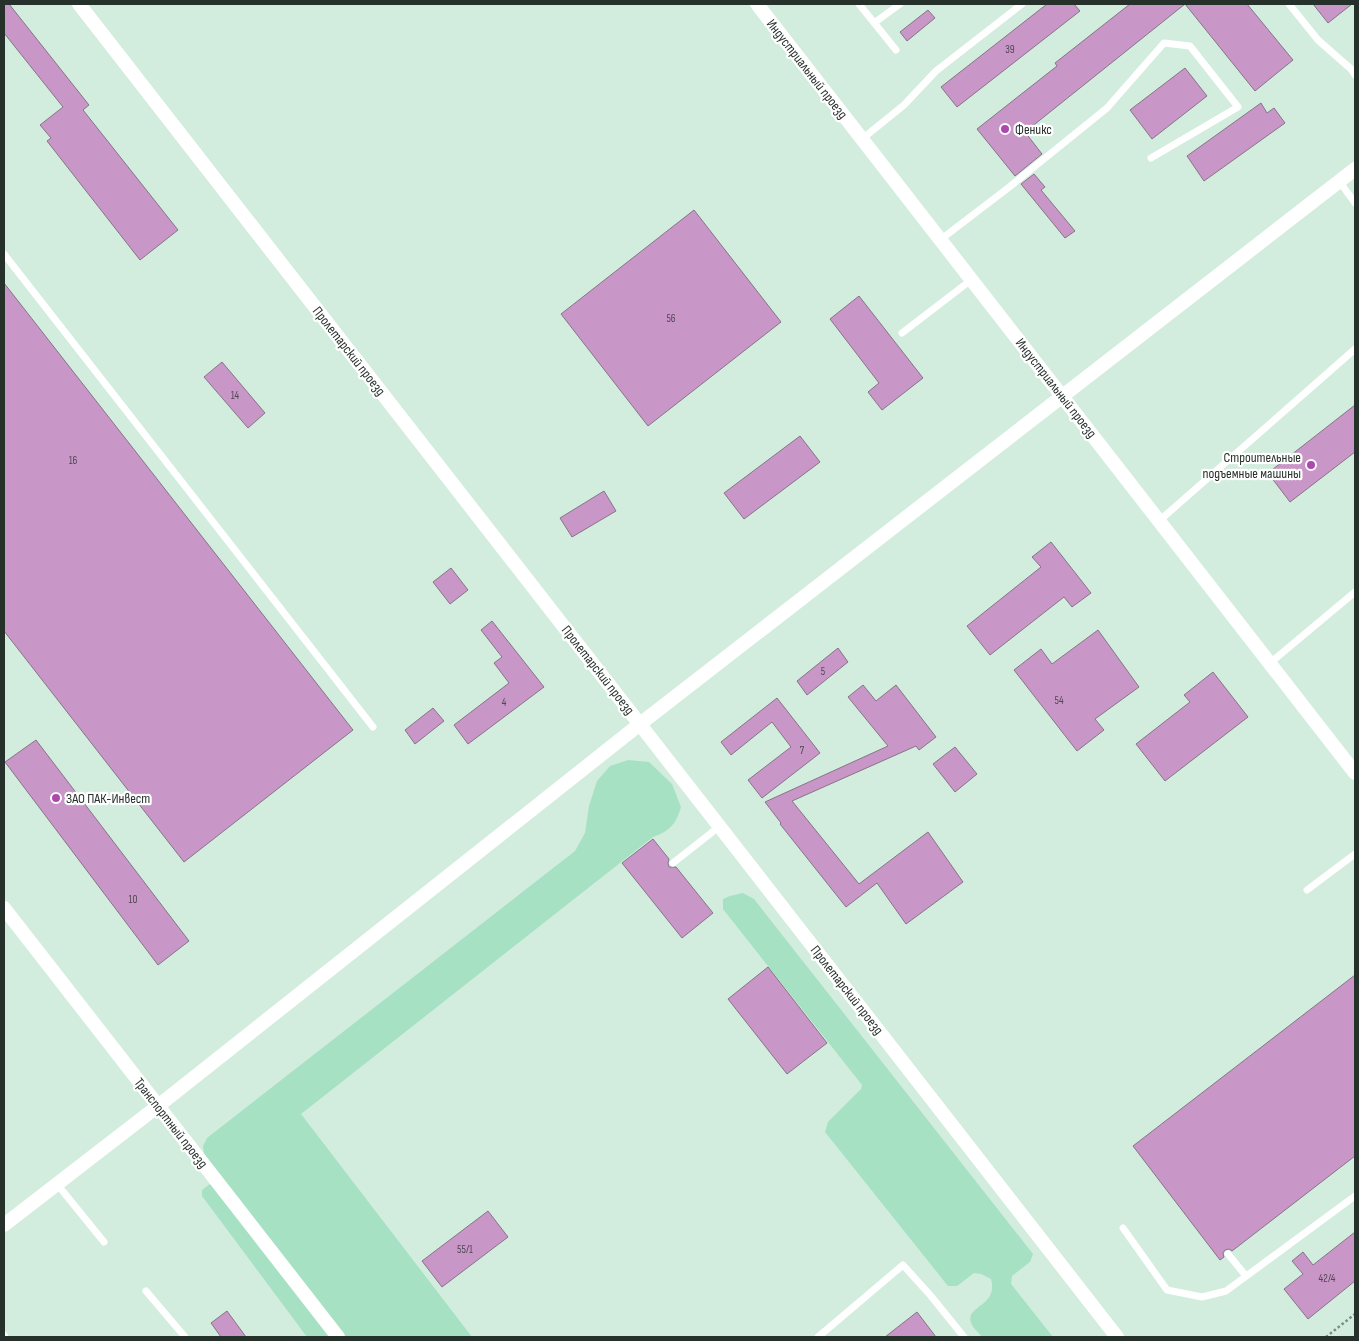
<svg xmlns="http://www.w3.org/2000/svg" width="1359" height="1341" font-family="'Sofia Sans Condensed',sans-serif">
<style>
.green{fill:#a7e1c3}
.building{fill:#c996c8;stroke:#867586}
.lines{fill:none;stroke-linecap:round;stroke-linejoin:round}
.path{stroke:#7a8b82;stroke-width:2.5;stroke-dasharray:2.5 2.5;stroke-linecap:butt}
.service{stroke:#fff;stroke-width:7}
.minor{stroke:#fff;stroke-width:14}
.poi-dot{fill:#ac48ae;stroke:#fff;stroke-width:2}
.labels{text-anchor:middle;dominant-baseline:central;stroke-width:4.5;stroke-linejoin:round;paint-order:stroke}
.number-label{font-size:11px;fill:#504a53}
.street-label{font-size:14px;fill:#27312c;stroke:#fff}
.poi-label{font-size:14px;fill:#27312c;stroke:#fff;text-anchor:start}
</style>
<rect width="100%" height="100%" fill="#d2ecde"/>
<path class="green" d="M628,760l21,2 23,22 9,23c-5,17 -11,24 -28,30l-352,277 171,223h-128l-140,-182 -1,-9 4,-8 368,-287 10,-18 4,-27 8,-25 13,-15z
M743,893l11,6 279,355 -3,8 -18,14 -1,8 42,53h-71c-3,-4 -8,-8 -10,-12 -10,-20 27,-17 19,-46l-10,-5 -7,-1 -17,13h-9l-123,-154 3,-10 33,-33 1,-4 -139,-176v-10l7,-3z
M210,1184l5,2 119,151h-27l-105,-141v-6z"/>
<path class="building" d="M4,4h5l80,101 -6,5 95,120 -38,30 -93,-119 4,-3 -11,-13 23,-18 -59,-74z
M1047,4h27l6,7 -123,96 -16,-20z
M1130,4h117l46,56 -38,31 -70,-87 -160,128 17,22 -27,22 -38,-47 80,-63 -2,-3z
M1313,4h39l-24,19z
M928,10l7,8 -28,23 -7,-9z
M1185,68l22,28 -55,43 -22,-29z
M1261,103l6,10 7,-5 11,15 -81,58 -17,-25z
M1034,174l11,13 -4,3 34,41 -10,7 -44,-54z
M694,210l87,112 -133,104 -87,-112z
M4,283l349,447 -169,132 -180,-231z
M859,296l64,82 -41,32 -14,-18 11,-9 -49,-64z
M222,362l43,51 -17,15 -44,-51z
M1355,405v47l-65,50 -22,-29z
M800,436l20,26 -76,57 -20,-26z
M604,491l12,20 -44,26 -12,-19z
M1051,542l40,51 -19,14 -8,-10 -74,58 -23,-29 74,-59 -9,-10z
M451,568l17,22 -18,14 -17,-22z
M492,621l52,66 -76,57 -14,-19 55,-42 -15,-20 8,-6 -21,-27z
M1098,630l41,57 -44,32 9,11 -27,21 -63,-81 27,-21 11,15z
M838,648l10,14 -41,33 -10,-14z
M1213,672l35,45 -83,64 -29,-37 54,-42 -6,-7z
M863,685l13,16 20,-16 40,52 -17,13 -3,-4 -124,55 67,83 69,-52 35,50 -57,42 -29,-41 -31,24 -66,-83 1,-1 -16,-21 123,-56 -40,-49z
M777,698l43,55 -58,45 -14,-18 43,-33 -19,-25 -41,33 -10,-13z
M433,708l11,13 -29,23 -10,-14z
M36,740l153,201 -31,24 -153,-203z
M955,747l22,27 -22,18 -22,-28z
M653,839l16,20 -1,4 1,4h7l37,46 -31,25 -60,-75z
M768,967l59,76 -40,31 -59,-75z
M1355,975v181l-123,95 -3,-2 -4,1 -2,3 1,4 -4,3 -87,-114z
M488,1211l20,26 -66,50 -20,-26z
M1355,1232v49l-47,38 -24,-30 19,-15 -11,-13 11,-9 10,13z
M227,1311l19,26h-25l-10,-14z
M917,1312l19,25h-51z"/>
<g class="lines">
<path class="path" d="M1326,1337l29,-23"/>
<path class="service" d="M859,4l37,46
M1289,4l29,36 33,29 4,6
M874,23l26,-19
M862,139l42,-34 32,-34 86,-67
M1339,181l16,22
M940,240l68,-52 99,-80 57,-65 26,3 48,61 -87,51
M4,254l369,473
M902,333l69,-53
M1159,521l196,-172
M1270,663l85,-71
M673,863l47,-37
M1307,890l48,-36
M57,1184l47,58
M1123,1228l44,62 35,7 24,-6 129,-95
M1228,1254l18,22
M146,1291l39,46
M4,1335l1,2
M818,1337l85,-72 28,31 33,41"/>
<path class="minor" d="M79,4l1038,1333
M757,4l598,769
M4,908l334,429
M4,1225l154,-119 482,-382 715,-555"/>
</g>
<g class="poi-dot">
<circle cx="1005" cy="129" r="5"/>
<circle cx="1311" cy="465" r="5"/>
<circle cx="56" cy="798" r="5"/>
</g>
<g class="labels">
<g class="number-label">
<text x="1010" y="49">39</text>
<text x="671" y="318">56</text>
<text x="235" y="395">14</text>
<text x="73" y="460">16</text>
<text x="823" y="671">5</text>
<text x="1059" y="700">54</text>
<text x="504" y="702">4</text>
<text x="802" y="750">7</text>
<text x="133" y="899">10</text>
<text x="465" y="1249">55/1</text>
<text x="1327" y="1278">42/4</text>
</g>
<g class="street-label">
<text transform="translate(807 69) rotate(52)">Индустриальный проезд</text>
<text transform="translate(349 351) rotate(52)">Пролетарский проезд</text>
<text transform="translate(1056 388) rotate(52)">Индустриальный проезд</text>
<text transform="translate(598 670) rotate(52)">Пролетарский проезд</text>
<text transform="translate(847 990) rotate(52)">Пролетарский проезд</text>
<text transform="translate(171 1123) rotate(52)">Транспортный проезд</text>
</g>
<g class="poi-label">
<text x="1015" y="129">Феникс</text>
<text x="1301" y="457" text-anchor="end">Строительные<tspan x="1301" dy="16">подъемные машины</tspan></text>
<text x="66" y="798">ЗАО ПАК-Инвест</text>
</g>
</g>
<rect width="1359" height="1341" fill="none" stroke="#27312c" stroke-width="10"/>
</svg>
